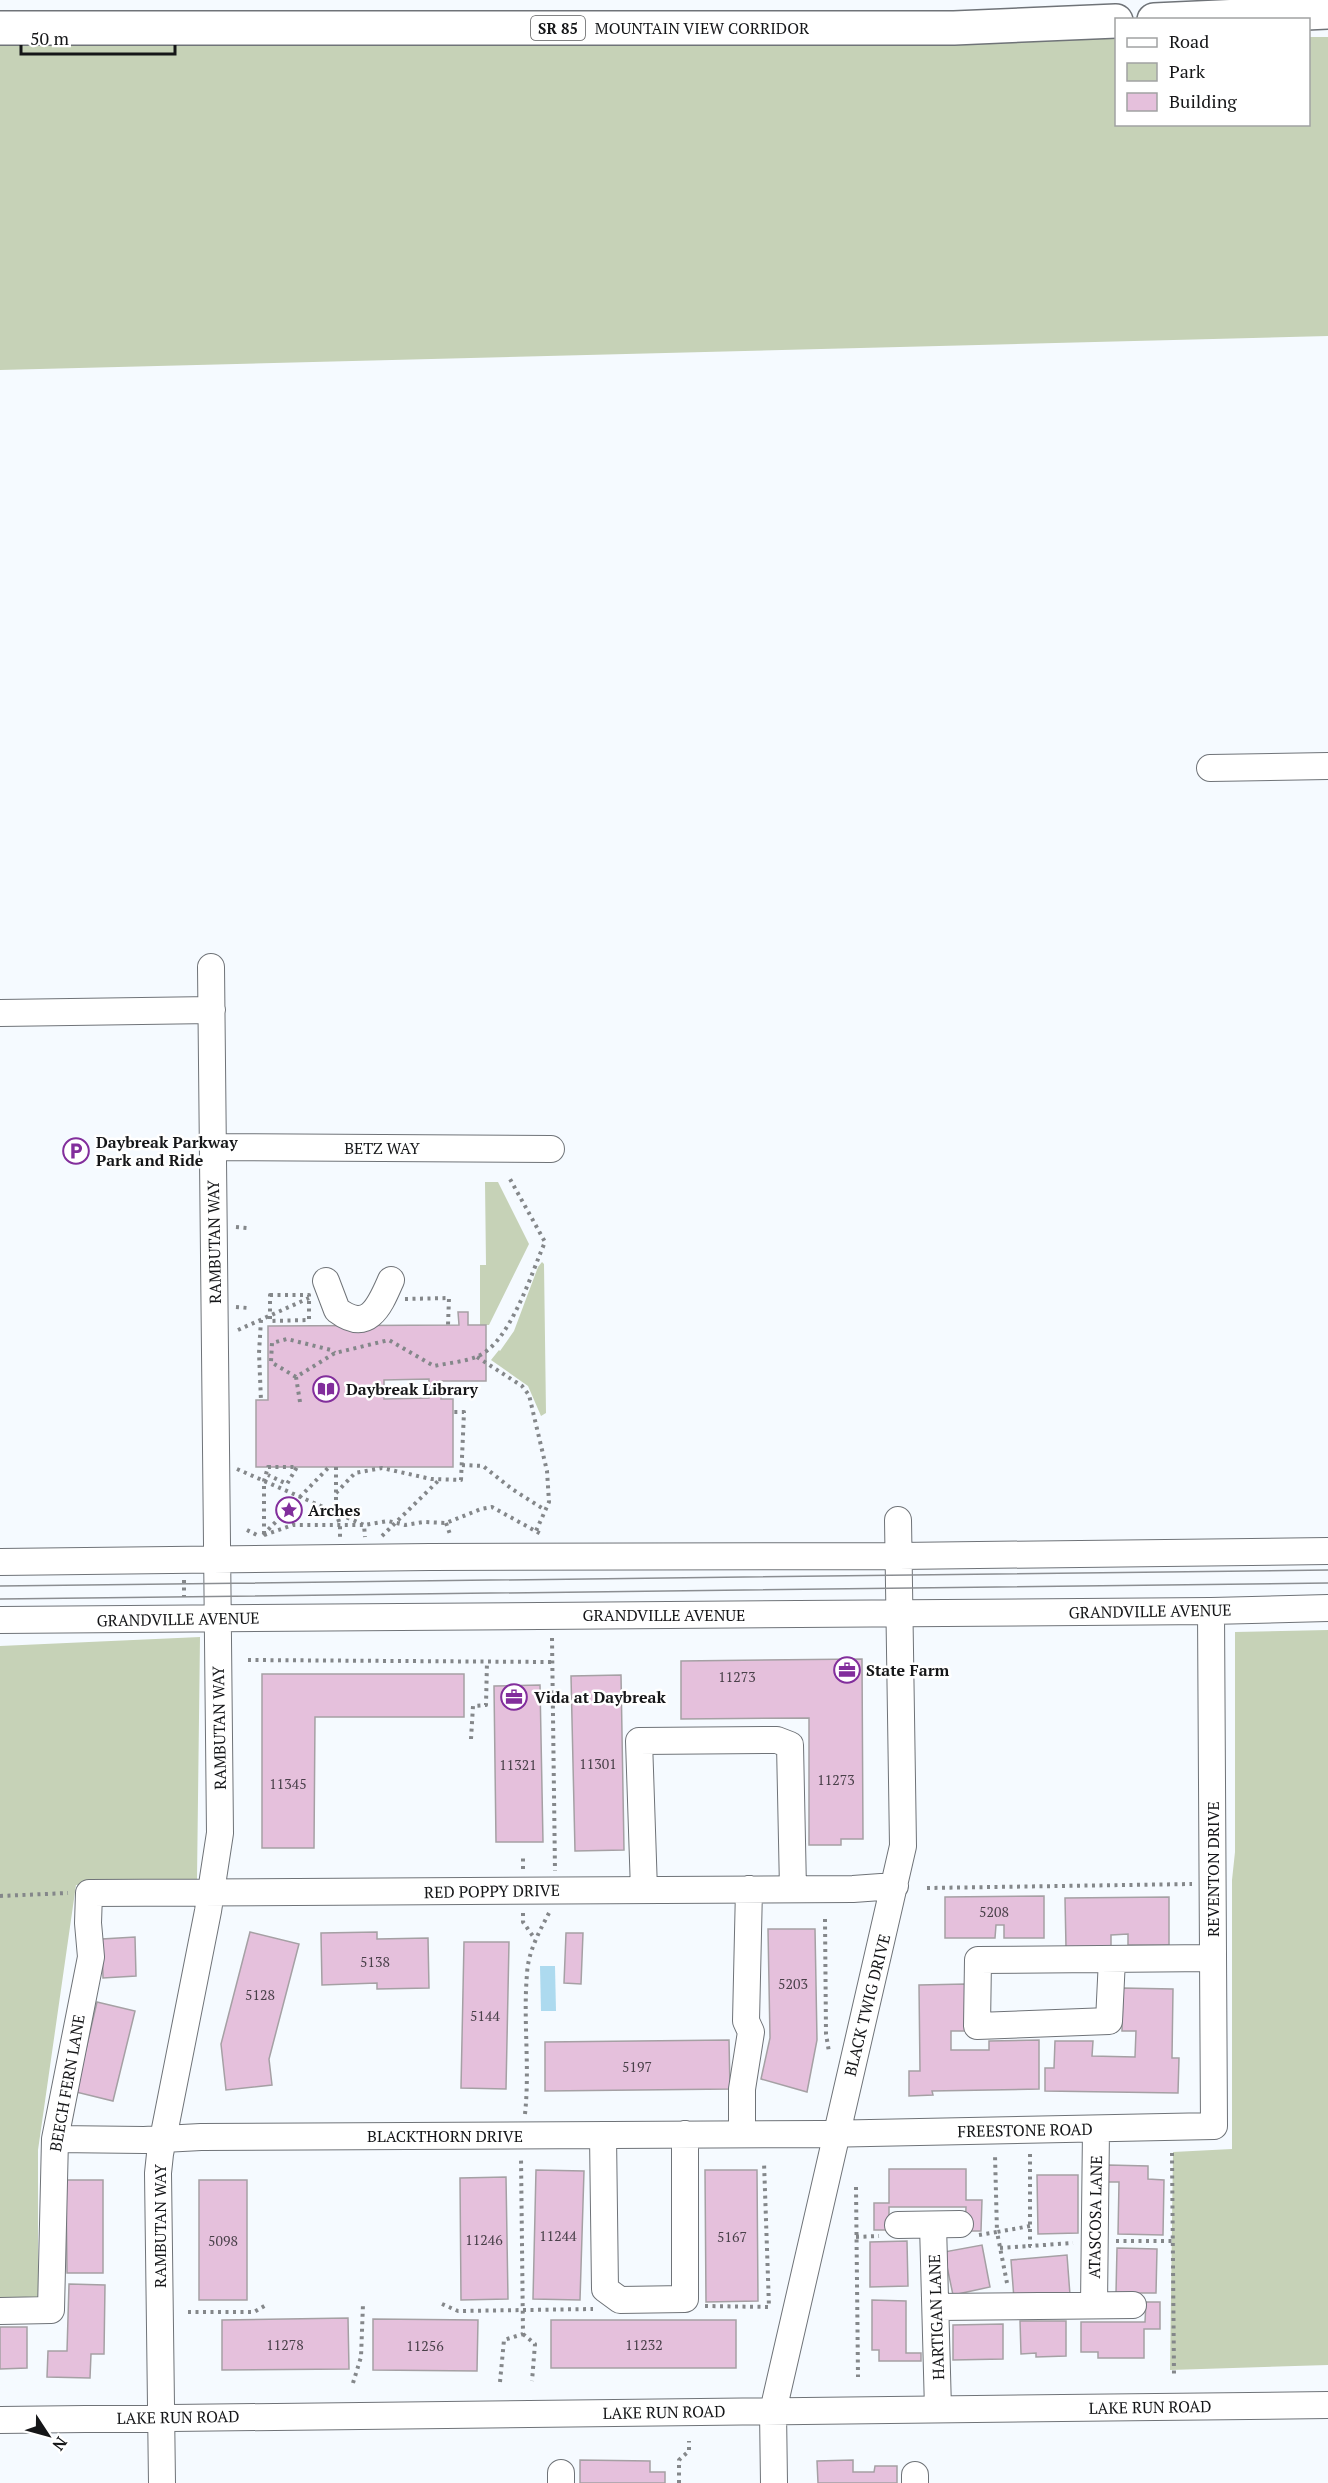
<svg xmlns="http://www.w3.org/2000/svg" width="1328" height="2483" font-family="'PT Serif',serif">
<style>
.green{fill:#c6d2b7}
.water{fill:#addaef}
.building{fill:#e5c0dc;stroke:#a5a0a4;stroke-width:1.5;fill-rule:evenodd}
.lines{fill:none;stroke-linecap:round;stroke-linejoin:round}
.minor-casing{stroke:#6f7378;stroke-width:28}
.highway-casing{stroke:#6f7378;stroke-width:36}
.path{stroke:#84878a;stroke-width:4;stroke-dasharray:3 4.5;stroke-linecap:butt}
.minor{stroke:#fff;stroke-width:26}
.highway{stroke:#fff;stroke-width:33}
.tram{stroke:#8b8e92;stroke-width:1.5}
.labels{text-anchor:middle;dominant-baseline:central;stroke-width:5;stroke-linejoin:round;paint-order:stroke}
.number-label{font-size:14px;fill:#494049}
.shield{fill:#fff;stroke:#5b5c5d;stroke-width:1.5}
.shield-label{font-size:15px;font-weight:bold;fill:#151618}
.street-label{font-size:16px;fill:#151618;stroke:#fff}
.poi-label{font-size:16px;font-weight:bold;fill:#151618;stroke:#fff;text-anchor:start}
</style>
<rect width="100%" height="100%" fill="#f5faff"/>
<path class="green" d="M1116,34v90h192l1,-87h19v299l-1328,34v-330z
M485,1182h13l31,62 -40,81h-9v-60h6z
M542,1262l2,2 2,149 -5,3 -13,-30 -37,-26 8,-10 1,1 14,-20 24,-64z
M1328,1630v735l-158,5 3,-218 59,-3v-269l3,-28v-220z
M200,1637l-3,242 -121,6 -38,265v149l-38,1v-654z"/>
<path class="water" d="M540,1966h15l1,45h-15z"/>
<path class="building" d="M458,1312h10v13h18v56h-45v18h12v68h-197v-67h12v-74l191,-1zM429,1379v19l-45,1v-19z
M862,1659l1,180h-22v6h-32v-127l-128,1v-58z
M262,1674h202v43h-149l-1,131h-52z
M621,1675l3,175 -49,1 -4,-175z
M540,1685l3,157h-47l-2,-156z
M1044,1896v42h-40v-13h-8l-1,13h-50v-41z
M1169,1897v48h-41v-11l-17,1v12h-45l-1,-49z
M768,1929h47l2,111 -10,52 -46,-13 9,-41z
M250,1932l49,12 -30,115 3,26 -46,5 -5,-46z
M377,1932v7l51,-1 1,50 -52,1v-6l-55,2 -1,-52z
M566,1933h17l-2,51 -17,-1z
M135,1937l1,39 -33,2 -1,-39z
M464,1942h45l-3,147 -45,-1z
M966,1984l1,47h-16v19h38v-9l50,-1v49l-107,2 1,4 -24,1v-25h11l-1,-86z
M1123,1988l50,1 -1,69h7l-1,35 -133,-2v-23h9l1,-27h38l-1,15 43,1 1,-26h-14z
M97,2002l38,9 -22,90 -37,-9z
M729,2040l1,49 -185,2v-49z
M1108,2165l40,1v13l16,1 -1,55 -45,-1 1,-52h-12z
M889,2169h77v31h16l-1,31h-16l1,-24h-77v23h-15v-27h15z
M536,2170l48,1 -4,129 -47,-1z
M705,2170h52l1,131 -52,1z
M1037,2175h41v58l-40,1z
M506,2177l2,122 -47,1 -1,-122z
M66,2180h37v93h-36z
M199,2180h48v120h-48z
M907,2241l1,45 -38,1v-45z
M982,2245l8,42 -37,8 -9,-43z
M1117,2248l40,1 -1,44h-40z
M1067,2255l3,40 -56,4 -3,-39z
M69,2284l36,1 -1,69h-13l-1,24 -43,-1 1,-26h19z
M872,2300l34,1v52h15v8h-42v-11h-7z
M1146,2302h14v27h-16v29h-46v-6h-17v-30h64z
M348,2318l1,51 -127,1v-50z
M373,2319l105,1 -1,51 -104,-1z
M551,2320h185v48h-185z
M1020,2321h46v35l-30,1v-4l-15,1z
M1003,2324v35l-50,1v-35z
M0,2327h27v41l-27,1z
M580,2460l70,1v11h15v11h-85z
M853,2460v12h21l1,-6h22v17h-79l-1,-22z"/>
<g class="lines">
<g class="minor-casing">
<path id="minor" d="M1210,768l118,-2
M0,1013l212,-3
M213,1147l338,2
M326,1281l11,29c32,24 43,-5 54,-30
M0,1562l430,-5 469,-1 429,-5
M0,1620l1211,-9 117,-3
M644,1890l-5,-149 138,-1 13,5 3,144
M1112,1959l-3,62 -132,5 1,-66 235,-2
M742,2134v-45l9,-57 -5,-11 3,-132
M603,2135l2,154 15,11 65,-1v-165
M55,2139l89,1 57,-3 620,-3 393,-8 -3,-515
M898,2225l62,-1
M933,2225l5,184
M1094,2305l2,-176
M936,2307l197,-2
M0,2311l51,-1 4,-171 36,-182 -3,-34 1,-30 764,-4 42,-3
M0,2420l1328,-15
M561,2473v10
M915,2475v8
M162,2483l-4,-310 2,-19 48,-243 12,-78 -9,-866
M774,2483l-1,-72 130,-565 -5,-326"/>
</g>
<g class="highway-casing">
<path id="highway" d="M1154,20l174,-8
M0,28h954l162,-7"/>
</g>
<path class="path" d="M236,1227l11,1
M270,1295h39v25l-39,1z
M405,1299l44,-1 -1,27
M236,1307l12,1
M261,1320l-2,33 2,48
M238,1330l71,-32
M477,1357l45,29 7,9 18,76 2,31 -13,29
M296,1377l-25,-15 1,-19 15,-4 44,11 4,3
M300,1402l-4,-25 39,-24 54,-13 45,26c14,-3 29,-4 42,-9 34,-13 55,-83 69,-115l-35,-63
M462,1465l21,1 29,23 33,21
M336,1467v47l4,10v14
M237,1469l127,56 1,12
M336,1493l19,-20 27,-5 49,11 30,1 3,-68h-11
M446,1523l5,14
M247,1530l12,6
M264,1534v-53l4,-14h29l-10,17 -19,-9
M263,1535l66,-68
M264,1535l29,-10h71l24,-4 17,4 19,-3 22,1 35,-14 11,-2 49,27
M382,1536l57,-56
M184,1580v17
M552,1638l3,233
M248,1660l304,2
M471,1739l2,-33 13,-1 1,-43
M523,1869v-11
M927,1888l265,-4
M0,1896l68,-3
M523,1913v9l12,17
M825,1919l1,115 3,18
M525,2114c5,-47 -2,-94 2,-140 1,-22 12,-42 22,-61
M1172,2153l2,222
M1030,2154v92l43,-3
M856,2187l2,190
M979,2235l18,-3 -2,-77
M856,2237l23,-1
M1116,2241h57
M1000,2248l30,-2
M1007,2283l-10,-51 33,-6
M442,2304l16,7 135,-2
M705,2306l64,1 -5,-145
M188,2312h66l12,-7
M523,2334l12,10 -3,37
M500,2382l4,-42 19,-6 -2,-177
M353,2383l8,-26 2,-53
M679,2483v-23l10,-9v-10"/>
<use href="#minor" class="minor"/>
<use href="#highway" class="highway"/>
<path class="tram" d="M0,1586l1328,-16
M0,1599l1328,-16"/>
</g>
<defs>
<g id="parking-ring" transform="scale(1.35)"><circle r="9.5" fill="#fff" stroke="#822e9c" stroke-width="1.5"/><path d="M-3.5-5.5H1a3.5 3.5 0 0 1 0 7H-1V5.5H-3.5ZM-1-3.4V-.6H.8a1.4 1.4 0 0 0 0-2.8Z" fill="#822e9c"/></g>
<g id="library-ring" transform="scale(1.35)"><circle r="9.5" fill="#fff" stroke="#822e9c" stroke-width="1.5"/><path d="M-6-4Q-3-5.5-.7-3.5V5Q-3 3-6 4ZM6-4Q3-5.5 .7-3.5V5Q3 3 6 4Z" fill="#822e9c"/></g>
<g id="sight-ring" transform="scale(1.35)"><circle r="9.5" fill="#fff" stroke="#822e9c" stroke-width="1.5"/><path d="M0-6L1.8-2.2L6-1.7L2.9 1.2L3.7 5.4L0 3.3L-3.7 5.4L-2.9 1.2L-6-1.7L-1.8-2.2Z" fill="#822e9c"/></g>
<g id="office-ring" transform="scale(1.35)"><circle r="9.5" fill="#fff" stroke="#822e9c" stroke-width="1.5"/><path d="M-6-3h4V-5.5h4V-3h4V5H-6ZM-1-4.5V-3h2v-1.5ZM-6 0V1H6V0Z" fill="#822e9c"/></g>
</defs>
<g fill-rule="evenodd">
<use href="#parking-ring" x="76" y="1151"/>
<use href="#library-ring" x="326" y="1389"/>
<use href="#sight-ring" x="289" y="1510"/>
<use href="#office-ring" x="847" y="1670"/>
<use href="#office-ring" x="514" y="1697"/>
</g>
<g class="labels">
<g class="number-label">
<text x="737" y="1676">11273</text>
<text x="598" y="1763">11301</text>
<text x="518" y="1764">11321</text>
<text x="836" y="1779">11273</text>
<text x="288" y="1783">11345</text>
<text x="994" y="1911">5208</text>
<text x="375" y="1961">5138</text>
<text x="793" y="1983">5203</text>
<text x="260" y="1994">5128</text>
<text x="485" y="2015">5144</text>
<text x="637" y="2066">5197</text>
<text x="558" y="2235">11244</text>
<text x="732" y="2236">5167</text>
<text x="484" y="2239">11246</text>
<text x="223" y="2240">5098</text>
<text x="285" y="2344">11278</text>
<text x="644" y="2344">11232</text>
<text x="425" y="2345">11256</text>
</g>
<rect class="shield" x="531" y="16" width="54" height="24" rx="4.5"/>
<g class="shield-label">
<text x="558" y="28">SR 85</text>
</g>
<g class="street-label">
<text x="702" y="28">MOUNTAIN VIEW CORRIDOR</text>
<text x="382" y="1148">BETZ WAY</text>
<text transform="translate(214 1242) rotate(-91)">RAMBUTAN WAY</text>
<text transform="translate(1150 1611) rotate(-1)">GRANDVILLE AVENUE</text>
<text x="664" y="1615">GRANDVILLE AVENUE</text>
<text transform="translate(178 1619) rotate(-1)">GRANDVILLE AVENUE</text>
<text transform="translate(219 1728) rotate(-91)">RAMBUTAN WAY</text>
<text transform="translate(1213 1869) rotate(-90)">REVENTON DRIVE</text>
<text transform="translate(492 1891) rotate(-1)">RED POPPY DRIVE</text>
<text transform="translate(867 2005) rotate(-76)">BLACK TWIG DRIVE</text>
<text transform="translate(67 2083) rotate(-80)">BEECH FERN LANE</text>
<text transform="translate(1025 2130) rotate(-1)">FREESTONE ROAD</text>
<text x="445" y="2136">BLACKTHORN DRIVE</text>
<text transform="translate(1095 2217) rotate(-89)">ATASCOSA LANE</text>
<text transform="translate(160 2226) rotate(-90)">RAMBUTAN WAY</text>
<text transform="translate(936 2317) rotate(-92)">HARTIGAN LANE</text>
<text transform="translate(1150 2407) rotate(-1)">LAKE RUN ROAD</text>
<text transform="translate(664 2412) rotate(-1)">LAKE RUN ROAD</text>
<text transform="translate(178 2417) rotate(-1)">LAKE RUN ROAD</text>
</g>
<g class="poi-label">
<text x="96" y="1142">Daybreak Parkway<tspan x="96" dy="18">Park and Ride</tspan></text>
<text x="346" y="1389">Daybreak Library</text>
<text x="308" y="1510">Arches</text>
<text x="866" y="1670">State Farm</text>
<text x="534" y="1697">Vida at Daybreak</text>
</g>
</g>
<rect x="1115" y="18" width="195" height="108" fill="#ffffff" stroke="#a1a2a3" stroke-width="1.5"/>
<rect x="1127" y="38" width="30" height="9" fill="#ffffff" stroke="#a1a2a3" stroke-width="1.5"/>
<text x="1169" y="48" font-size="18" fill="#151618">Road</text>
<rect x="1127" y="63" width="30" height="18" fill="#c6d2b7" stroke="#a1a2a3" stroke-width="1.5"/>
<text x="1169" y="78" font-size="18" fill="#151618">Park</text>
<rect x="1127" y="93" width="30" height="18" fill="#e5c0dc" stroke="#a1a2a3" stroke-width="1.5"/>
<text x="1169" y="108" font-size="18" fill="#151618">Building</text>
<g transform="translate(48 2435) rotate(126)" stroke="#ffffff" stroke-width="4.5" paint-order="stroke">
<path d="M0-4.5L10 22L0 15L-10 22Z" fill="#151618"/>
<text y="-9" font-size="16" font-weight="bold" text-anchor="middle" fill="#151618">N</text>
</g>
<path d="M21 45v9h154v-9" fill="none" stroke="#151618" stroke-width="3"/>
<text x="30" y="45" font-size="18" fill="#151618" stroke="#ffffff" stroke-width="4.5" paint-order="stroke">50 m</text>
</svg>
